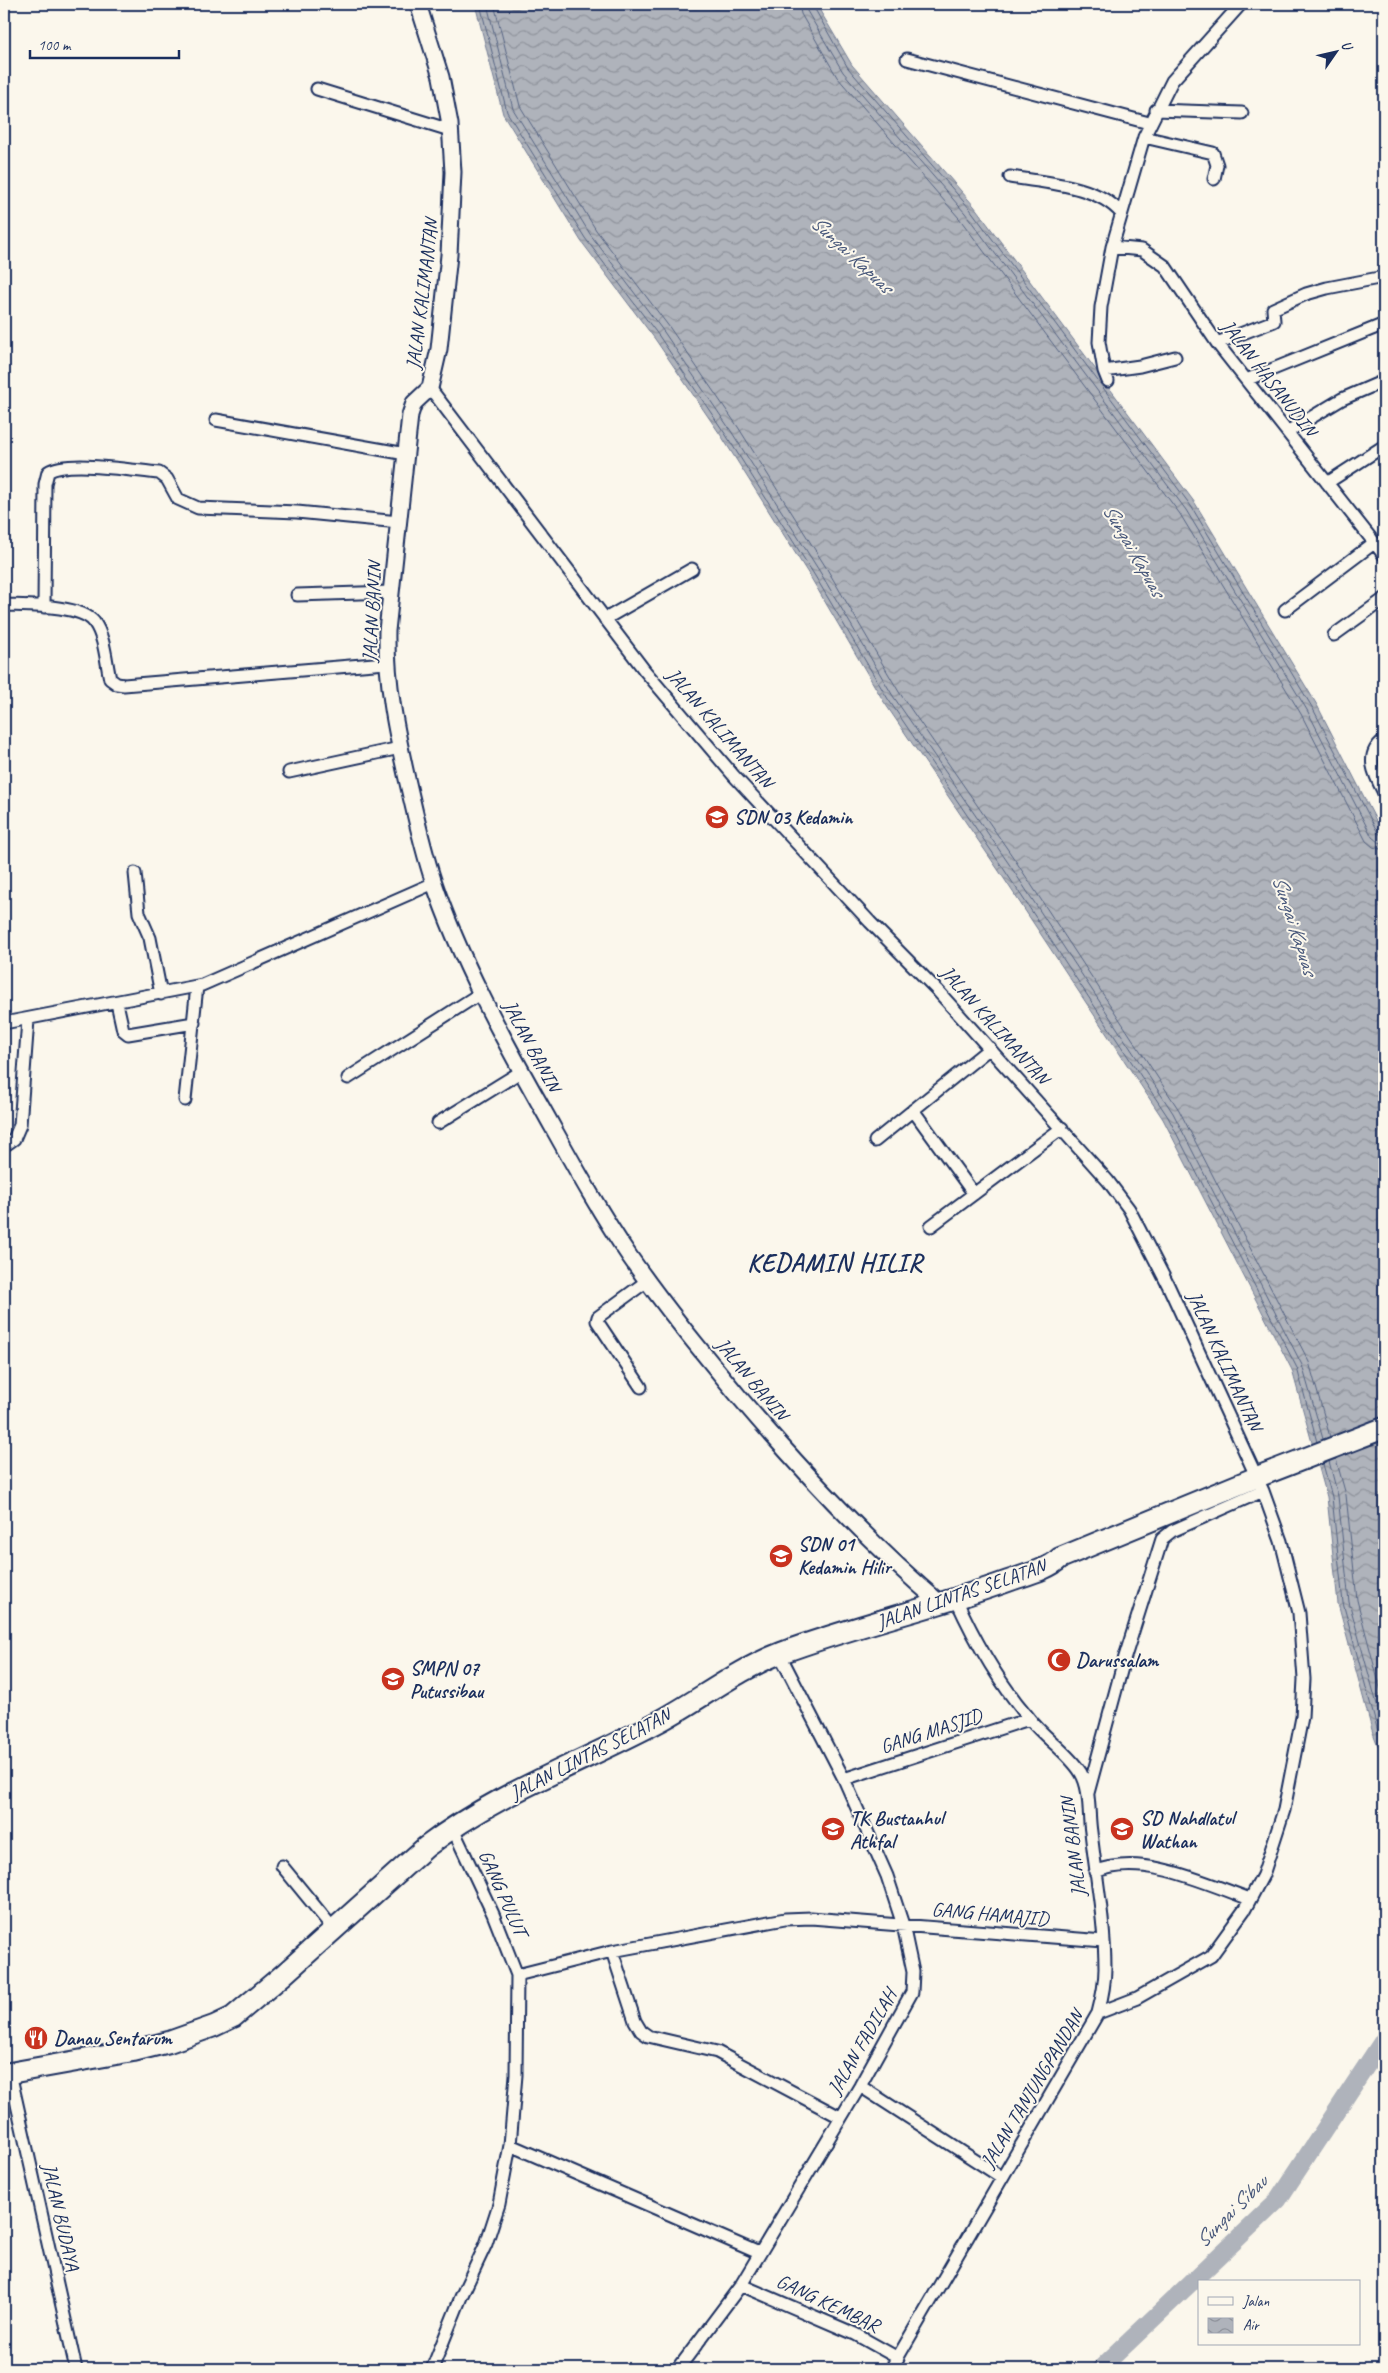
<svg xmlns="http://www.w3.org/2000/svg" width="1388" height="2373" font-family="Caveat,sans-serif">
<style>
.water{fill:url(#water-waves);stroke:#747e96}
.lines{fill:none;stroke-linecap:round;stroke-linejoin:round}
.shore{stroke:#566483;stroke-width:1}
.river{stroke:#afb3bb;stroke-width:18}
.street-casing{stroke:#1b2f5e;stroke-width:15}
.secondary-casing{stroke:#1b2f5e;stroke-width:19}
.highway-casing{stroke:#1b2f5e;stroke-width:24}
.street{stroke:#fbf7ec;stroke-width:11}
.secondary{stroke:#fbf7ec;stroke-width:15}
.highway{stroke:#fbf7ec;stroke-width:20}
.labels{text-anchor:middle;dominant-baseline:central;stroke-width:4;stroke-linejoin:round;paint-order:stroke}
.street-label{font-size:20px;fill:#1b2f5e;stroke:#fbf7ec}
.poi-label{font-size:20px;font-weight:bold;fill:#1b2f5e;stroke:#fbf7ec;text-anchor:start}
.water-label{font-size:21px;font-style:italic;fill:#47577a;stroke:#fbf7ec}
.district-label{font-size:25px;font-weight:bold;letter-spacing:1px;fill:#1b2f5e;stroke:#fbf7ec}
</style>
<defs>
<pattern id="water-waves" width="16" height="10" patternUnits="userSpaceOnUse" patternTransform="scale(1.25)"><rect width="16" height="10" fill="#afb3bb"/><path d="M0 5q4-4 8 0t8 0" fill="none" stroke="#8e929b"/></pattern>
</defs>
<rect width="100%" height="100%" fill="#fbf7ec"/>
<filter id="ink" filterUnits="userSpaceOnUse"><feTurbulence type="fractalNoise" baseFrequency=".02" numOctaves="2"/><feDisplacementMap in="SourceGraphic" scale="10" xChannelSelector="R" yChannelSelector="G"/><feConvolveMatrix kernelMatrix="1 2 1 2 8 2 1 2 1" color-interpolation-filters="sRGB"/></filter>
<g filter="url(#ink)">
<path class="water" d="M475,4h341l36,61 122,141 221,297 122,202 67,131v926l-12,-32 -34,-126 -11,-107 -35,-127 -129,-251 -164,-248 -115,-169 -73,-124 -89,-141 -67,-98 -74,-98 -78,-127z"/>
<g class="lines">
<path class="shore" d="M480,4l27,108 78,126 74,98 67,99 89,141 73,123 115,169 165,249 129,251 20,74
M487,4l26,105 77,125 74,98 67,99 89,141 73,124 116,168 164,249 129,252 21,74
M494,4l26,102 76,124 74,98 68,99 89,142 72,123 116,168 164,250 130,252 21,75
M799,4l2,10 36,63 122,141 221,296 121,200 65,127 7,6 11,3
M806,4l1,7 36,61 122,141 221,297 121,200 65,127 6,5 6,1
M812,4l36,64 122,141 221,297 121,201 66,126 6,3
M1336,1459l10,36 11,105 27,103
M1329,1461l9,35 11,106 35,128
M1323,1464l9,33 11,106 34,125 7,20"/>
<path class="river" d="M1100,2369l178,-169 106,-161"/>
<g class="street-casing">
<path id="street" d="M907,59l242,64
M317,89l133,41
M1156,110l86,3
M1144,137l69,16 4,12 -3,14
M1010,177c35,6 86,7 111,36
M1112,247l30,3 23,16 52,77 167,212
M1217,343l57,-22 -1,-12 33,-15 21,-6 57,-11
M1104,371l36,-5 35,-9
M1246,380l136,-55 2,4
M1108,381l-4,-10 -5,-29 2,-35 11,-60 32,-110 28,-56 69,-77
M430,388l215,283 89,105 136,146 67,68 171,191 21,28 39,76 95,206 18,50 18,72 5,66 -2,38 -18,93 -21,65 -18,34 -34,47 -74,42 -39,15
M216,420l190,34
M1287,432l55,-33 42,-18
M1327,483l57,-37
M297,595l94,-3
M4,605c21,1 76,-1 90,17 11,15 12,40 16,57l7,5 7,1 262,-22
M44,607l1,-123 3,-12c19,-13 86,-1 111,1l8,6 11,20 20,9 99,4 102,10
M1285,610l89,-67
M605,619l87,-50
M1334,635l50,-36
M1384,740c-20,15 -10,34 0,53
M289,772l111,-24
M135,873l4,40 11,25 11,56
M117,1003l6,27 5,4 66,-11
M4,1023l198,-38 232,-102
M348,1078l133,-85
M185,1100l12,-114
M913,1110l61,84
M438,1123l84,-52
M875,1141l115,-93
M7,1144l7,-5 6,-14 8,-105
M931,1226l131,-98
M641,1387l-44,-66 1,-4 49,-36
M844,1779l185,-60
M1088,1793l36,-133 38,-121 10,-8 91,-40
M282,1866l45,55
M1095,1872c47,-20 110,11 155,27
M612,1951l23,70 6,10 7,5 69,16 123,65
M517,1975l95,-24 173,-32 26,-1 293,23
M10,2073l66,296
M860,2086l141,91
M510,2145l249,108
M741,2285l114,49 43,24
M432,2369l29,-72 25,-53 13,-40 11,-59 6,-70 1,-100 -24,-61 -41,-87
M678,2369l63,-84 119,-199 52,-94 1,-20 -10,-47 -16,-49 -43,-97 -65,-126
M891,2369l207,-356c4,-15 7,-29 7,-45 0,-45 -9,-91 -14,-136 -3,-19 0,-42 -10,-59 -13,-21 -37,-35 -52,-55 -30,-35 -54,-77 -73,-119"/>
</g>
<g class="secondary-casing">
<path id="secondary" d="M418,4l23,73 9,47 3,48 -4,83 -10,94 -9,39 -16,15 -4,12 -23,216c-1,51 9,99 20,148 8,34 15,68 26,101 27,80 68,155 109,228 28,50 56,102 88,149 34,49 72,95 110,141 62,73 128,144 201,206"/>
</g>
<g class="highway-casing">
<path id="highway" d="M4,2074l129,-23 36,-9 45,-16 19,-9 50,-42 143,-128c72,-55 158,-85 236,-127 40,-22 77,-51 119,-67 75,-28 153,-45 227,-72 16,-6 40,-11 52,-23l197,-81 127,-49"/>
</g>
<use href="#street" class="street"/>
<use href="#secondary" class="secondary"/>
<use href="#highway" class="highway"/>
</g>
</g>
<defs>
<g id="school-disc" transform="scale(1.25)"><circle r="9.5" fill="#c8321e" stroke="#fbf7ec"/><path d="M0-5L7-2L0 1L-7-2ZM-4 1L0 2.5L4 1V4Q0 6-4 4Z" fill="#fff"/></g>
<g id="mosque-disc" transform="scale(1.25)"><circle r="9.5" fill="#c8321e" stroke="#fbf7ec"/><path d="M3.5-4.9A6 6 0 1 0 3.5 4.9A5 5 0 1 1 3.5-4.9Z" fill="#fff"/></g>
<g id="restaurant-disc" transform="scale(1.25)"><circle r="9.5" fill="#c8321e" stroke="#fbf7ec"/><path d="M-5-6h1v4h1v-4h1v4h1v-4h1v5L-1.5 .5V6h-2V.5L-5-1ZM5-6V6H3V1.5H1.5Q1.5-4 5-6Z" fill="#fff"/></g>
</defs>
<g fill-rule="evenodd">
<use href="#school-disc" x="717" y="817"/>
<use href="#school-disc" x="781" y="1556"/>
<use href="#mosque-disc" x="1059" y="1660"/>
<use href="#school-disc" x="393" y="1679"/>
<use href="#school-disc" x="833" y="1829"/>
<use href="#school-disc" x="1122" y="1829"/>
<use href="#restaurant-disc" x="36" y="2038"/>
</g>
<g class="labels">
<g class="street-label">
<text transform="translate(422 294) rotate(-83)">JALAN KALIMANTAN</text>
<text transform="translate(1269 378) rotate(52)">JALAN HASANUDIN</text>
<text transform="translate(372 612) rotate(-87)">JALAN BANIN</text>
<text transform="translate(720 728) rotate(49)">JALAN KALIMANTAN</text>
<text transform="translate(995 1025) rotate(48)">JALAN KALIMANTAN</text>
<text transform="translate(532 1046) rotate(62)">JALAN BANIN</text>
<text transform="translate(1225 1361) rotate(65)">JALAN KALIMANTAN</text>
<text transform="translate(752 1379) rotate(50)">JALAN BANIN</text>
<text transform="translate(961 1594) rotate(-19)">JALAN LINTAS SELATAN</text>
<text transform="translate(931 1731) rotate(-18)">GANG MASJID</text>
<text transform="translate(590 1754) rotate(-27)">JALAN LINTAS SELATAN</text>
<text transform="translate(1073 1847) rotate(-97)">JALAN BANIN</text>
<text transform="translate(503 1893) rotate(66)">GANG PULUT</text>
<text transform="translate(990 1914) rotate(5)">GANG HAMAJID</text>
<text transform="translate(862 2042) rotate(-60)">JALAN FADILAH</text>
<text transform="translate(1032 2089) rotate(-59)">JALAN TANJUNGPANDAN</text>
<text transform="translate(61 2217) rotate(77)">JALAN BUDAYA</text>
<text transform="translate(828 2303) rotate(25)">GANG KEMBAR</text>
</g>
<g class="poi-label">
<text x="734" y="817">SDN 03 Kedamin</text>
<text x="798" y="1544">SDN 01<tspan x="798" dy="23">Kedamin Hilir</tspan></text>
<text x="1076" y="1660">Darussalam</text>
<text x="410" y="1668">SMPN 07<tspan x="410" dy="23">Putussibau</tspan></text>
<text x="850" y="1818">TK Bustanhul<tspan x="850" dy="23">Athfal</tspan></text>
<text x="1140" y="1818">SD Nahdlatul<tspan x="1140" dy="23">Wathan</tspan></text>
<text x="54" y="2038">Danau Sentarum</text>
</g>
<g class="water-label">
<text transform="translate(852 254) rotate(43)">Sungai Kapuas</text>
<text transform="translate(1134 550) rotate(60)">Sungai Kapuas</text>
<text transform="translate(1295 925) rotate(72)">Sungai Kapuas</text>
<text transform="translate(1231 2211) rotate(-45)">Sungai Sibau</text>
</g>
<g class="district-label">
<text x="835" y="1263">KEDAMIN HILIR</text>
</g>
</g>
<rect width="1388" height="2373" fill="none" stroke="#fbf7ec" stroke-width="20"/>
<rect x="10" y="10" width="1368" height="2353" fill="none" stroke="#1b2f5e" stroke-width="2" filter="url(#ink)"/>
<rect x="1198" y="2280" width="162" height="65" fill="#fbf7ec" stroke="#a1a7b3"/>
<rect x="1208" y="2297" width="25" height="8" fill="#fbf7ec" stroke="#a1a7b3"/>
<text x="1243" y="2306" font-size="15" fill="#1b2f5e">Jalan</text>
<rect x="1208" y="2318" width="25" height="15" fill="url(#water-waves)" stroke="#a1a7b3"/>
<text x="1243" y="2330" font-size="15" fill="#1b2f5e">Air</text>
<g transform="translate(1336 52) rotate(56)" stroke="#fbf7ec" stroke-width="4" paint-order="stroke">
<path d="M0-4L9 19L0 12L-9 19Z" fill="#1b2f5e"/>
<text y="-8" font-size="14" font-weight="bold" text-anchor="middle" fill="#1b2f5e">U</text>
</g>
<path d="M30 50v8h149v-8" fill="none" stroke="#1b2f5e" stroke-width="2.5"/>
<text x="38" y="50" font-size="15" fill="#1b2f5e" stroke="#fbf7ec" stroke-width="4" paint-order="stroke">100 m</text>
</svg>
